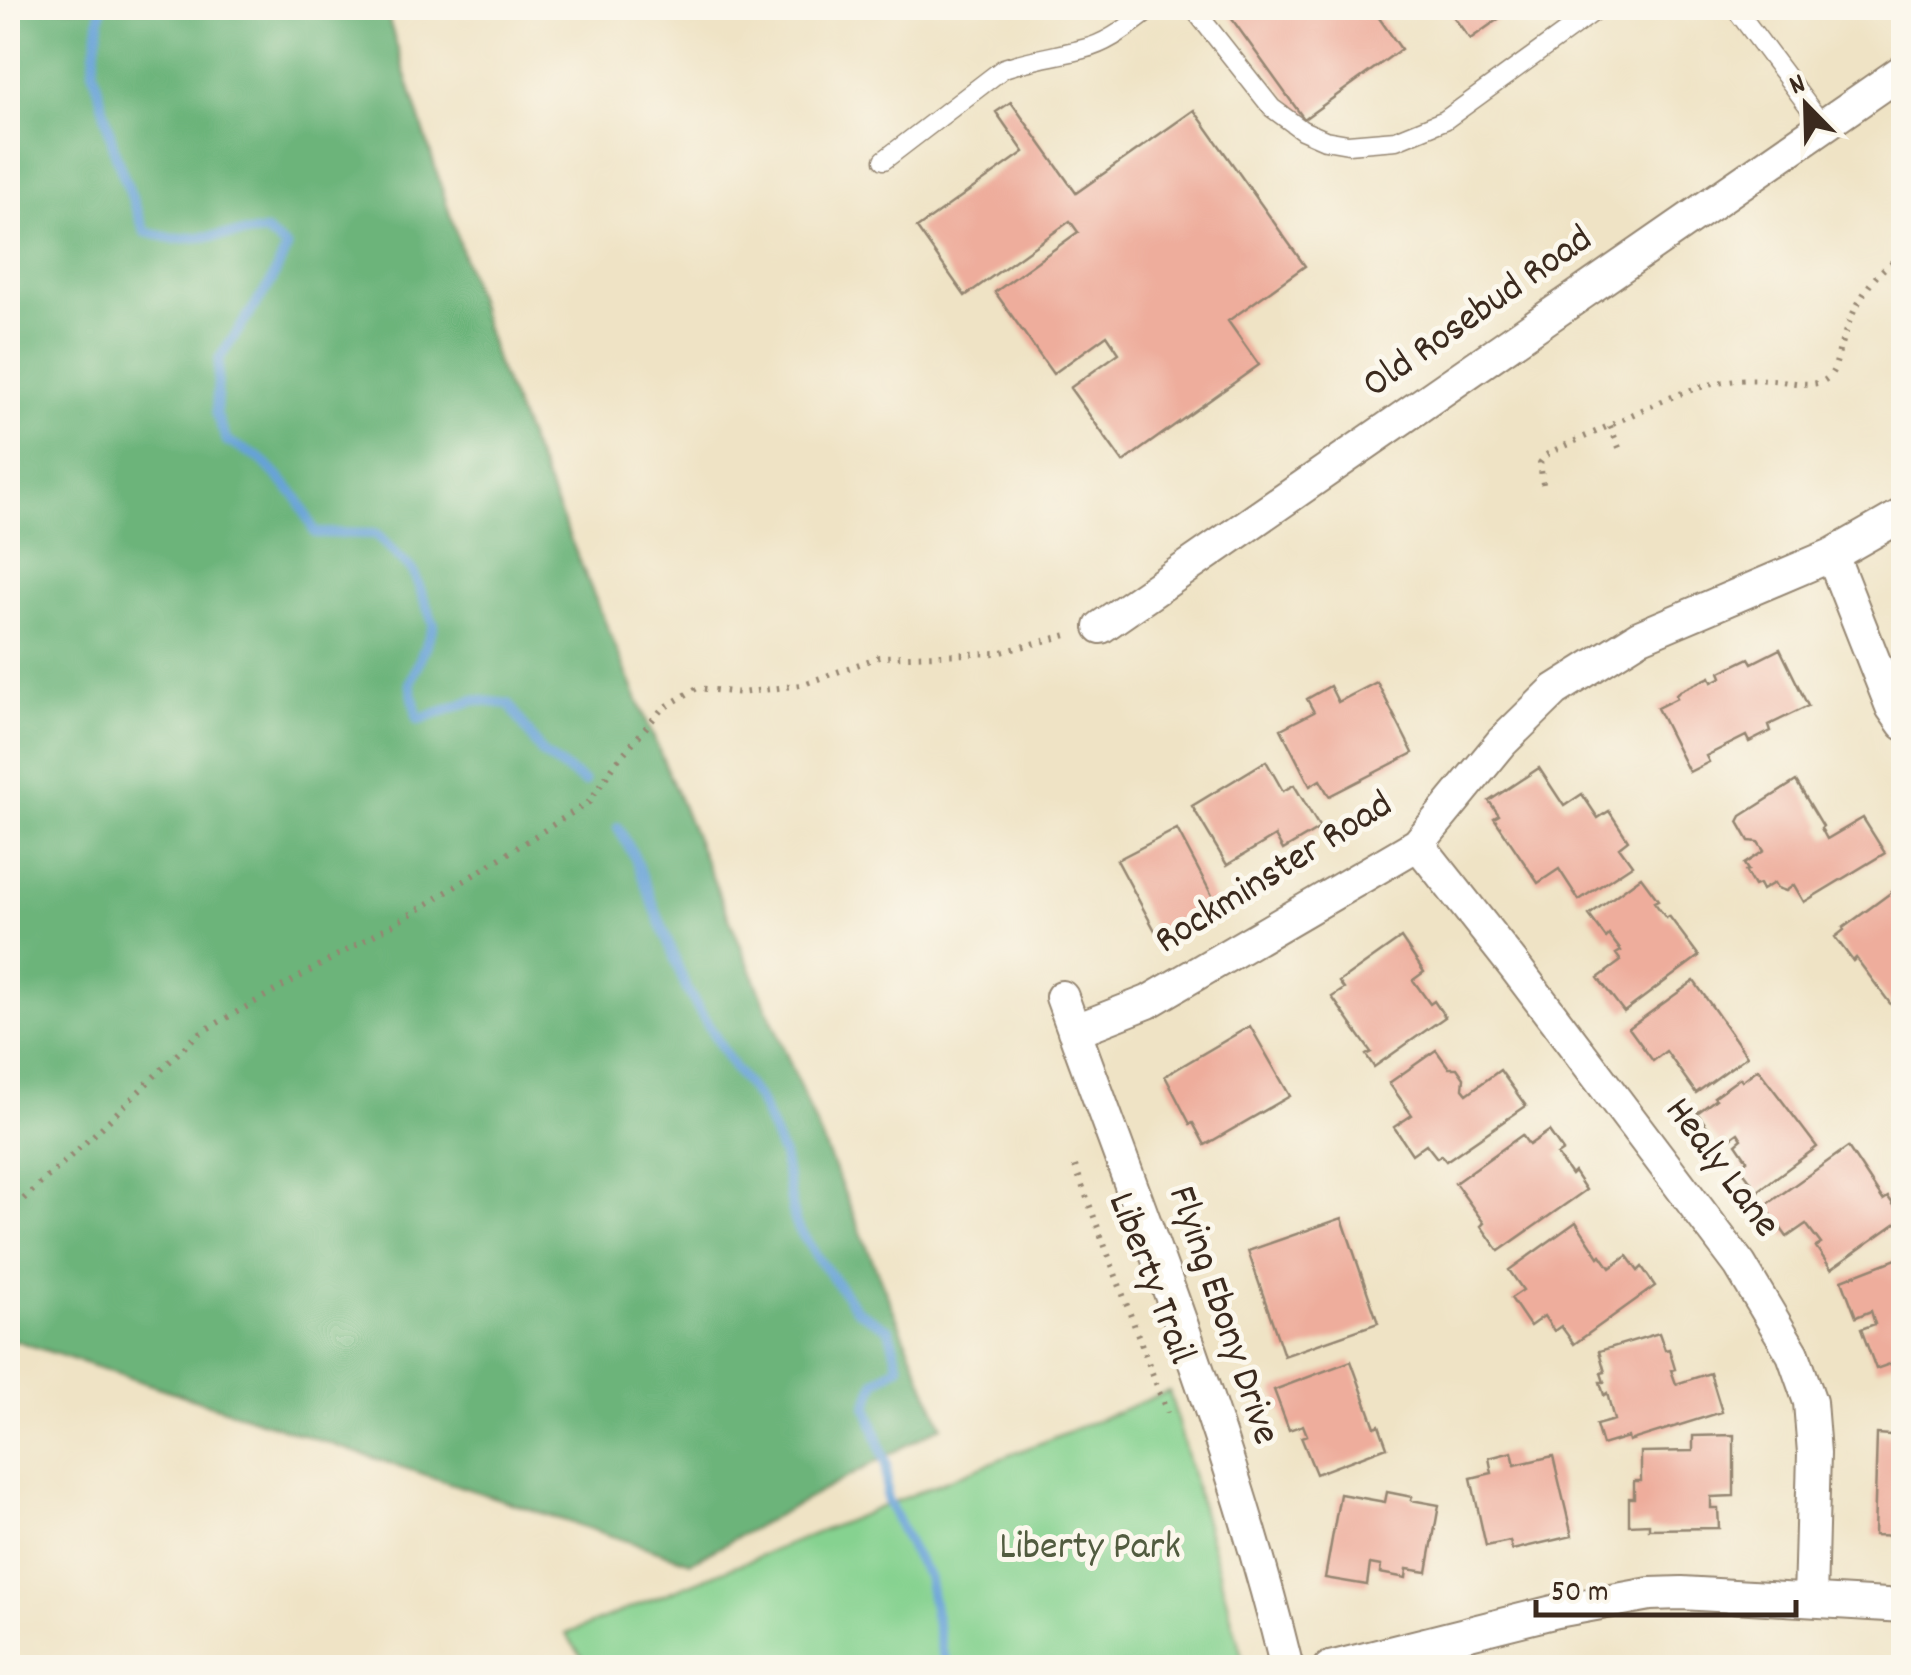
<svg xmlns="http://www.w3.org/2000/svg" width="1911" height="1675" font-family="Dekko,sans-serif">
<style>
.green{fill:#86d290;stroke:#607e57;stroke-width:2.5}
.forest{fill:#6cb47a;stroke:#546f4c;stroke-width:2.5}
.lines{fill:none;stroke-linecap:round;stroke-linejoin:round}
.stream{stroke:#66a2d7;stroke-width:10}
.building{fill:#eead9c}
.service-casing{stroke:#958672;stroke-width:21}
.minor-casing{stroke:#958672;stroke-width:36}
.path{stroke:#958672;stroke-width:6;stroke-dasharray:2.5 8;stroke-linecap:butt}
.service{stroke:#fff;stroke-width:18}
.minor{stroke:#fff;stroke-width:32}
.labels{text-anchor:middle;dominant-baseline:central;stroke-width:10;stroke-linejoin:round;paint-order:stroke}
.street-label{font-size:40px;fill:#3b2a1e;stroke:#fbf7ec}
.park-label{font-size:40px;fill:#525c40;stroke:#fbf7ec}
</style>
<rect width="100%" height="100%" fill="#fbf7ec"/>
<filter id="ink" filterUnits="userSpaceOnUse"><feTurbulence type="fractalNoise" baseFrequency=".01" numOctaves="2"/><feDisplacementMap in="SourceGraphic" scale="20" xChannelSelector="R" yChannelSelector="G"/><feConvolveMatrix kernelMatrix="1 2 1 2 8 2 1 2 1" color-interpolation-filters="sRGB"/></filter>
<filter id="wash" filterUnits="userSpaceOnUse"><feTurbulence type="fractalNoise" baseFrequency=".0048" numOctaves="4" result="noise"/><feDisplacementMap in="SourceGraphic" scale="40" xChannelSelector="R" yChannelSelector="G"/><feGaussianBlur stdDeviation="2.25" result="paint"/><feColorMatrix in="noise" values="0 0 0 0 0 0 0 0 0 0 0 0 0 0 0 0 0 1.4 0 .05"/><feComposite in="paint" operator="in"/></filter>
<g filter="url(#wash)">
<rect width="100%" height="100%" fill="#efe3c5"/>
<path class="green" d="M1169,1391l76,276h-656l-23,-33z"/>
<path class="forest" d="M8,8h377l112,356 445,1062 -251,136 -683,-224z"/>
<g class="lines">
<path class="stream" d="M101,8l-8,61 23,87 29,76 30,7 91,-7 21,16 -16,34 -52,77 -3,55 11,27 34,18 36,38 18,36 61,1 37,37 21,54 -24,58 8,37 56,-20 35,4 34,50 41,28
M618,827l17,31 52,132 47,78 25,32 24,56 12,67 24,37 38,50 32,19 10,37 -23,15 -9,25 19,57 1,36 24,50 17,27 14,75 7,17"/>
</g>
<g id="blocks">
<path class="building" d="M1224,8h148l29,41 -97,70z
M1447,8h67l-44,31z
M1011,102l65,91 118,-83 111,156 -77,55 31,44 -136,97 -53,-74 49,-35 -12,-18 -54,39 -58,-82 83,-60 -8,-11 -105,75 -48,-68 107,-76 -28,-40z
M1780,649l28,57 -39,19 2,6 -22,11 -3,-6 -40,20 3,6 -20,10 -32,-64 20,-10 -1,-3 4,-4 30,-14 2,5 10,-5 -2,-5 29,-14 3,5z
M1377,682l36,71 -84,43 -9,-16 -10,6 -29,-57 33,-17 -7,-13 23,-13 8,16z
M1266,761l17,30 11,-6 26,43 -37,22 -8,-14 -48,29 -35,-59z
M1539,768l25,38 18,-12 16,24 11,-7 19,29 -9,7 13,18 -53,35 -20,-31 -21,14 -44,-65 5,-3 -10,-14z
M1796,781l27,45 -2,2 6,11 36,-21 22,35 -81,49 -10,-17 -8,6 -9,-3 -3,-5 -12,7 -3,-6 -5,2 -9,-15 3,-1 -4,-6 20,-13 -6,-9 -9,-1 -11,-19 3,-6z
M1177,829l41,78 -59,31 -42,-78z
M1641,877l17,23 -4,2 12,16 3,-2 30,40 -75,56 -26,-34 23,-17 -5,-7 5,-3 -12,-16 -3,3 -17,-23z
M1904,883v114l-12,9 -36,-48 -3,3 -18,-24 9,-7 -1,-2z
M1401,938l23,34 -11,8 17,24 4,-3 11,16 -71,50 -8,-12 5,-3 -39,-55 12,-8 -5,-7z
M1694,981l53,75 -51,37 -30,-42 -13,10 -24,-33z
M1250,1026l40,70 -85,49 -12,-22 -3,1 -25,-48z
M1436,1050l13,18h8l7,10 -1,11 4,5 33,-24 26,36 -80,55 -5,-6 -4,3 -11,-14 -14,10 -18,-27 18,-12 -23,-32z
M1758,1069l59,78 -59,44 -19,-25 8,-6 -11,-16 6,-5 -4,-6 -17,12 -24,-32 19,-14 -2,-2 26,-19 2,3z
M1549,1131l14,20 -6,4 14,20 3,-3 12,18 -87,61 -18,-25 3,-3 -29,-40 67,-48 7,10z
M1848,1147l35,53 5,-3 15,21 -72,51 -15,-22 5,-3 -15,-20 -19,13 -22,-31z
M1342,1218l36,105 -94,33 -36,-105z
M1576,1222l23,35 2,-2 9,13 17,-12 11,15 4,-4 13,19 -81,58 -13,-18 -7,5 -10,-15 -14,10 -19,-28 12,-8 -14,-20z
M1904,1256v103l-28,10 -15,-40 14,-5 -4,-13 -15,6 -14,-37z
M1659,1333l6,17 4,-1 6,20 -4,1 5,14 34,-11 12,39 -93,29 -1,-4 -26,8 -6,-20 18,-5 -7,-27 -3,2 -4,-13h4l-3,-9 4,-1 -6,-21z
M1351,1361l24,66 4,-2 8,22 -71,27 -15,-37 6,-2 -4,-10 -14,5 -15,-40z
M1877,1434l27,2v100l-30,-1z
M1734,1435v61l-23,1v11h7l1,20 -70,1v-5l-20,1v-27h5v-17h7v-29l52,-1v-15z
M1512,1452l3,13 38,-9 19,80 -60,14 -2,-9 -24,5 -15,-68 21,-5 -3,-15z
M1387,1492l25,5 -1,3 28,5 -12,67 -20,-3 -1,9 -26,-5 1,-7 -11,-2 -3,21 -42,-7 15,-84 45,8z"/>
</g>
</g>
<g filter="url(#ink)">
<use href="#blocks" fill-opacity="0" stroke="#958672" stroke-width="2.5"/>
<g class="lines">
<g class="service-casing">
<path id="service" d="M1193,8l79,100 30,22 23,10 23,4 48,-4 49,-20 154,-112
M1735,8l89,119
M884,160l120,-92c26,-9 52,-12 79,-19 27,-6 49,-26 70,-41"/>
</g>
<g class="minor-casing">
<path id="minor" d="M1832,555l60,152 12,17
M1101,627l803,-557
M1418,844l97,123 225,298 53,89 17,48 4,51 -4,147
M1062,997c80,222 169,442 225,671
M1074,1031l74,-29 270,-158 84,-102 53,-52 84,-53 193,-82 72,-41
M1330,1668l227,-57 93,-17 32,-1 222,13"/>
</g>
<path class="path" d="M1610,426l10,24
M1543,484l-3,-21 6,-8c18,-10 37,-17 56,-26 39,-18 79,-40 121,-47 15,-3 32,-3 47,-2 15,0 38,8 53,1 13,-7 13,-20 17,-33 8,-29 32,-82 64,-91
M1075,1166l92,247
M8,1213l90,-82 100,-97 220,-124 171,-108 28,-41 45,-52 35,-21 44,5 60,-8 78,-28 119,-4 73,-19"/>
<use href="#service" class="service"/>
<use href="#minor" class="minor"/>
</g>
</g>
<g class="labels">
<g class="street-label">
<text transform="translate(1479 314) rotate(-35)">Old Rosebud Road</text>
<text transform="translate(1275 875) rotate(-32)">Rockminster Road</text>
<text transform="translate(1720 1169) rotate(53)">Healy Lane</text>
<text transform="translate(1149 1279) rotate(69)">Liberty Trail</text>
<text transform="translate(1221 1316) rotate(71)">Flying Ebony Drive</text>
</g>
<g class="park-label">
<text x="1090" y="1549">Liberty Park</text>
</g>
</g>
<rect width="1911" height="1675" fill="none" stroke="#fbf7ec" stroke-width="40"/>
<g transform="translate(1806 105) rotate(337)" stroke="#fbf7ec" stroke-width="8" paint-order="stroke">
<path d="M0-8L18 38L0 25L-18 38Z" fill="#3b2a1e"/>
<text y="-15" font-size="28" font-weight="bold" text-anchor="middle" fill="#3b2a1e">N</text>
</g>
<path d="M1536 1600v15h260v-15" fill="none" stroke="#3b2a1e" stroke-width="5"/>
<text x="1551" y="1600" font-size="30" fill="#3b2a1e" stroke="#fbf7ec" stroke-width="8" paint-order="stroke">50 m</text>
</svg>
